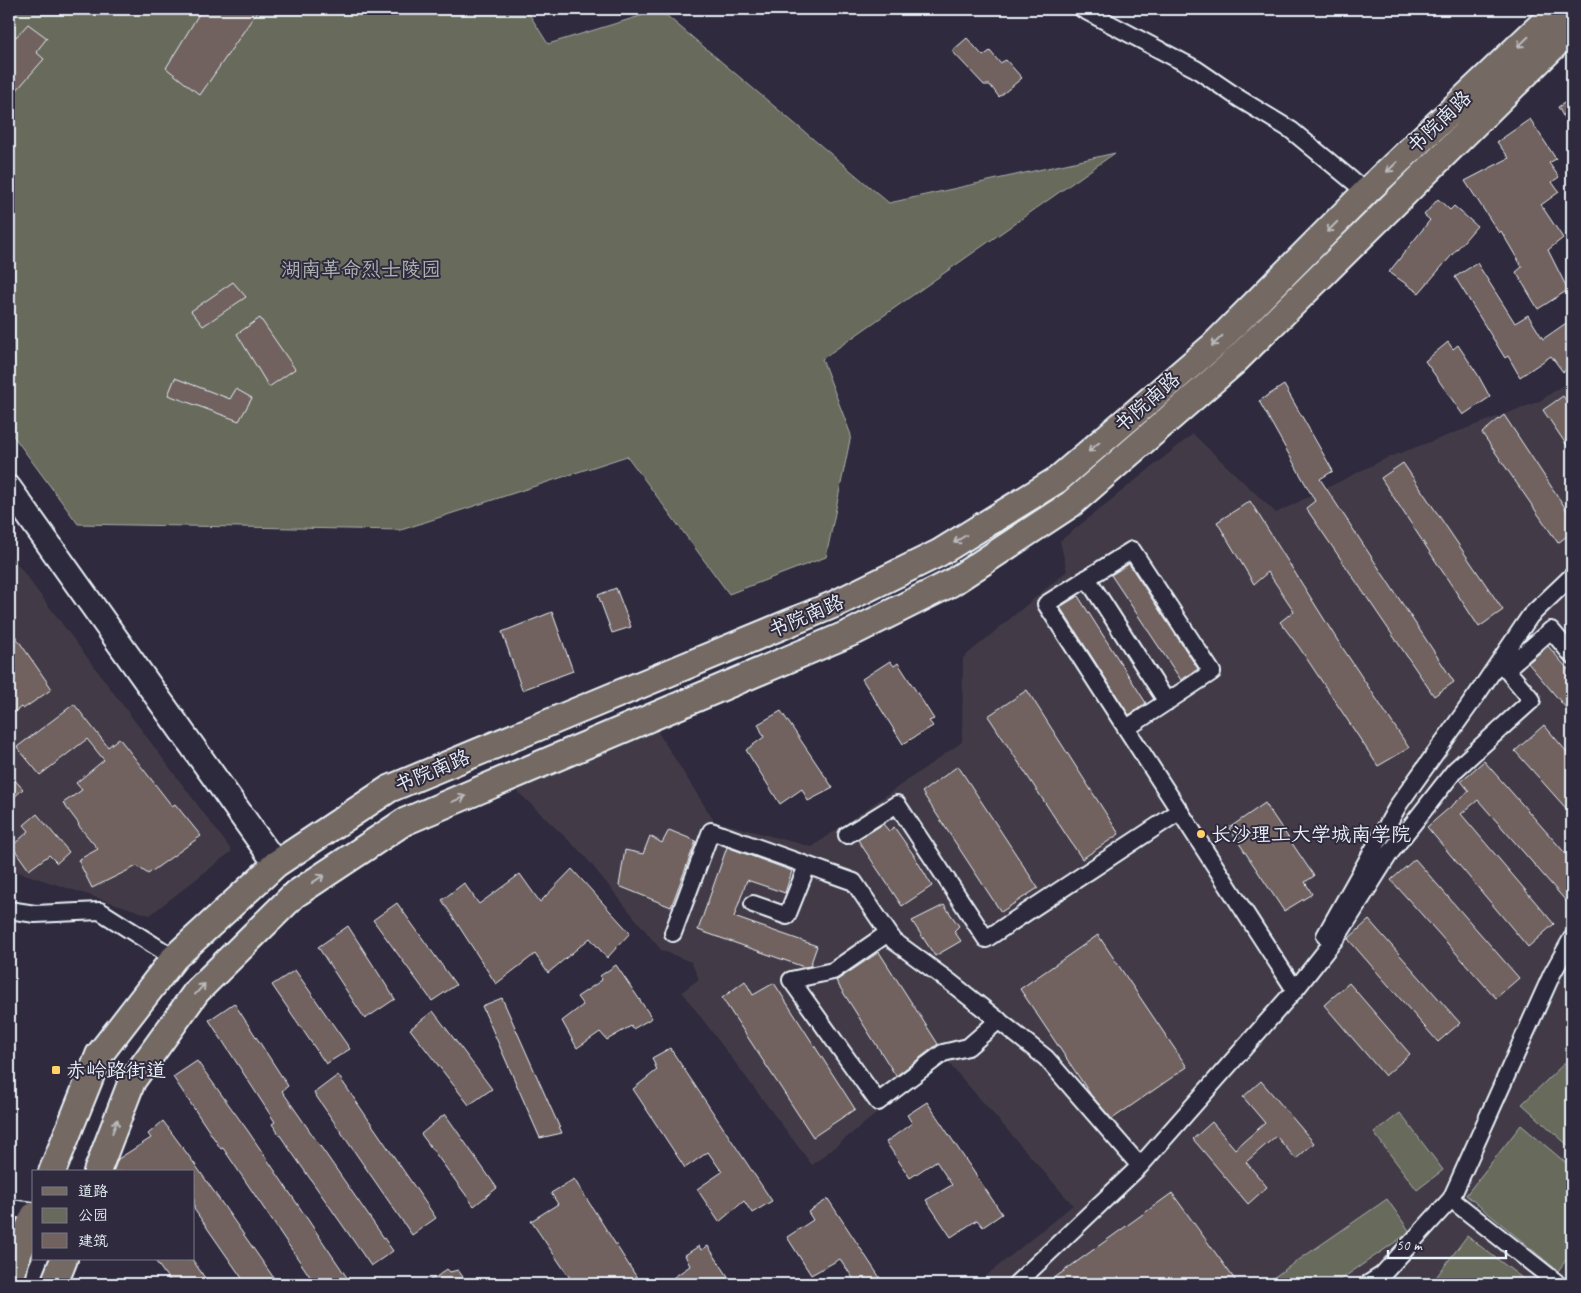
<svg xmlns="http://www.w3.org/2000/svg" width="1581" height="1293" font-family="Caveat,'LXGW WenKai TC',sans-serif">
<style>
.built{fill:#433b47}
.green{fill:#686b5c;stroke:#a8aeaa}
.building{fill:#71625f;stroke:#e8f1f8}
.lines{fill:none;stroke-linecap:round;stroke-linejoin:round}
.street-casing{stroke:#e8f1f8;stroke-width:20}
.secondary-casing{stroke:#e8f1f8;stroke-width:28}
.primary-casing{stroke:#e8f1f8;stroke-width:30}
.street{stroke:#2f2a3d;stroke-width:16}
.secondary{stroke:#2f2a3d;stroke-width:24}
.primary{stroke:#756964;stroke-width:26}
.oneway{stroke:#babbbd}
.poi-dot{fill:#ffd166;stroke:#2f2a3d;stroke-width:2}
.labels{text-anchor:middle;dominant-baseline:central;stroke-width:4;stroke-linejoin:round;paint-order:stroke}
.street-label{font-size:20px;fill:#e8f1f8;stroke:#2f2a3d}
.park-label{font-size:20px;fill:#aeb5b2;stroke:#2f2a3d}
.poi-label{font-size:20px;fill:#e8f1f8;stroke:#2f2a3d;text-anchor:start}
</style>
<rect width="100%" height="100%" fill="#2f2a3d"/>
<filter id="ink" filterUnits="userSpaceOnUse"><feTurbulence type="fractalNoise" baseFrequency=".02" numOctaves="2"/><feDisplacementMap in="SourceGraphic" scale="10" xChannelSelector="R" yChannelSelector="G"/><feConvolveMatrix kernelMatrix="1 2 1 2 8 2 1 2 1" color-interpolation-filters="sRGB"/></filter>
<g filter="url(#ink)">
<path class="built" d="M1572,379v905h-596l97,-79 -128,-146 -133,106 -130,-173 17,-13 -8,-17 -30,-12 -78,-96 -68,-65 141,-60 58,92 98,26 150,-105 1,-84 104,-87 -7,-30 133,-107 83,79 111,-55 153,-57z
M9,553l223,298 -82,64 -141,-46z"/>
<path class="green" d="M9,9h517l22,35 112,-34 229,193 226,-50 -293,206 29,76 -25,122 -97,37 -102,-138 -226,74 -323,-6 -69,-94z
M1571,1057l1,2v90l-50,-45z
M1400,1113l43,57 -26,20 -43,-57z
M1521,1125l51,43v84l-14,19 -92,-76z
M1387,1199l23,33 -76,52h-65l-2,-2z
M1467,1236l63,48h-99z"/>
<path class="building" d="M202,9h57l-59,86 -34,-27z
M28,24l19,14 -11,14 8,7 -28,32 -7,-7v-53l7,6z
M967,38l16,18 7,-5 10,12 6,-3 16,18 -23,19 -9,-12h-6l-32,-34z
M1572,98v34l-14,-25z
M1530,119l26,40 -7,4 10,14 -7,5 7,10 -18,13 22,33 -15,12 20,40 -30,19 -22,-37 6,-5 -21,-36 -2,2 -34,-52 44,-23 -12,-16z
M1438,199l12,11 4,-4 23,20 -58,67 -30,-21 41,-52 -6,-5z
M1477,263l38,60 13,-8 15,24 29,-20v46l-9,7 -12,-16 -31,21 -12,-21 -3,2 -50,-81z
M233,282l13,15 -43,29 -12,-15z
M260,318l35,51 -26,18 -32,-53z
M1448,342l5,7 5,-4 20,30 12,22 -27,18 -38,-54z
M175,378l55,21 6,-10 16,9 -13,23 -71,-26z
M1284,385l49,86 -13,8 134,203 -20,14 -128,-188 9,-7 -56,-100z
M1563,396l9,13v44l-29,-43z
M1504,415l68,103v14l-14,11 -76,-110z
M1403,463l100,147 -24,17 -98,-149z
M1250,501l86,137 73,110 -31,18 -79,-119 -19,-25 14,-11 -26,-39 -14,12 -37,-62z
M1129,564l69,105 -17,11 -70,-105z
M616,588l15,39 -19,6 -14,-38z
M1078,596l68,107 -17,12 -69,-108z
M552,612l21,59 -51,19 -20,-58z
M9,627l43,62 -29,20 -2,-2 -12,9z
M1548,646l24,28v41l-44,-52z
M890,661l4,5 4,-3 36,56 -5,2 4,5 -30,18 -41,-65z
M1027,690l92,144 -37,25 -94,-143z
M74,704l34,43 11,-9 53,68 3,-2 26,32 -53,38 -11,-8 -45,22 -14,-28 20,-11 -20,-24 1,-1 -16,-21 19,-13 -6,-7 28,-23 -17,-21 -47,36 -23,-28z
M781,711l52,77 -25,13 -6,-12 -22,15 -34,-54 18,-13 -6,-13z
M1544,725l28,33v57l-57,-64z
M1484,761l88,100v47l-94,-108 -17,14 93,110 -26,23 -101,-120 42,-36 -8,-10z
M958,766l80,122 -37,24 -79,-120z
M9,774l14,15 -14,13z
M1265,803l49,73 -9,6 7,12 -28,17 -55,-83z
M37,814l32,38 -12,11 -8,-8 -20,15 -17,-24 17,-15 -5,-6z
M883,824l6,7 5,-4 19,27 19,32 -30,20 -44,-66z
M669,830l27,11 -25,66 -52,-21 6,-36 18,4 7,-18 12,7z
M727,847l65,24 -7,22 -38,-13 -13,37 83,29 -7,20 -6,1 -106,-37z
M1415,859l104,119 -23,20 -105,-118z
M572,869l58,64 -23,25 -17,-20 -42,35 -13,-19 -39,30 -54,-84 22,-17 15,21 41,-30 20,28z
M397,903l59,82 -24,16 -59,-81z
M944,905l15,21 -5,5 7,10 -26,15 -23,-35z
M1369,920l91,103 -22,19 -90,-103z
M348,926l47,73 -30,20 -47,-72z
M1098,935l89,132 -75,52 -21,-24 -71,-106z
M879,952l59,92 -42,32 -60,-95z
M616,965l36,53 -19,11 -2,-3 -24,14 -7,-8 -23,16 -15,-27 21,-16 -6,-8 25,-17 -2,-4z
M295,970l55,79 -24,15 -54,-79z
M745,981l8,14 21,-12 81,126 -42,28 -91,-139z
M1349,983l61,71 -25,22 -61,-71z
M502,998l60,135 -22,5 -58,-132z
M234,1003l54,83 -6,5 111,160 -22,15 -99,-142 3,-2 -66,-102z
M433,1011l59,78 -23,16 -59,-76z
M670,1048l102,153 -20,12 -8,-12 -25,21 -22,-33 25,-17 -14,-20 -23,16 -52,-79 24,-19 -5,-12z
M197,1061l51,70 100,148 -6,5h-27l-92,-136 -2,1 -48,-72z
M338,1075l98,143 -24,17 -98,-142z
M1261,1081l53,62 -18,16 -20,-23 -30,26 21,25 -19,17 -55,-65 19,-17 23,27 30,-26 -22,-26z
M927,1102l75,112 -19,13 -6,-7 -26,17 -25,-37 26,-15 -16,-24 -26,17 -24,-36 26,-19 -5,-8z
M445,1114l52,74 -23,18 -53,-72z
M163,1121l31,42 84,121h-32l-52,-75v-37h-81l5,-13 33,-21 -3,-4z
M574,1179l67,105h-67l-43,-63 27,-17 -7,-11z
M1172,1193l66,91h-192z
M828,1199l56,85h-27l-17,-25 -29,16 -24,-38 26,-17 -5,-8z
M699,1246l2,4 7,-4 25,38h-69l26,-18 -5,-11z
M154,1259h38l17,25h-37z
M447,1269l3,3 8,-2 10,14h-46v-1l13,-5z"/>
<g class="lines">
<g class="street-casing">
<path id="street" d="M1082,9l114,60 44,30 51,31 75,62
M1087,578l80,124
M1127,728l85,-56 -80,-122 -86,54 249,386 44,-56 51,-81 65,-83 77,-70 -26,-31 45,-39 21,25
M847,835l50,-31 89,135 194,-128
M753,904l34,12 20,-50
M9,910l26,4 65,-3 74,47
M673,933l38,-102 143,51 40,59 56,41 96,76 94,108
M888,933l-55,38 -42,9 87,122 65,-49 25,-6 31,-27
M1325,936l74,-132 77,-108 54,-80 42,-40
M1451,1199l101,-225 20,-36
M9,1208l25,3
M1016,1284l124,-118 155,-176 5,-8
M1368,1284l14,-9 69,-76 105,83 -1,2"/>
</g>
<g class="secondary-casing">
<path id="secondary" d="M9,488l267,376"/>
</g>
<g class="primary-casing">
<path id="primary" d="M52,1172l47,-117 75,-97 102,-94 113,-75 446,-185 104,-51 118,-73 157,-135 152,-153 192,-183
M97,1172l35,-91 65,-90 97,-96 110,-73 451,-191 96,-48 120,-79 161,-140 340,-336
M10,1284l5,-23 19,-45
M54,1284l10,-25"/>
</g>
<use href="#street" class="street"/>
<use href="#secondary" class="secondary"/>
<use href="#primary" class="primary"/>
</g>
<defs><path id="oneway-shaft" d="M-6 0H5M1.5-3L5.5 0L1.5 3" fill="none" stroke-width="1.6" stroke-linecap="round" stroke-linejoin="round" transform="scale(1.25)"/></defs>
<g class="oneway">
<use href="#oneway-shaft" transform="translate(1523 42) rotate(136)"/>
<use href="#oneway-shaft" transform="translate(1392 167) rotate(136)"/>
<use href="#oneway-shaft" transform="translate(1332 227) rotate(135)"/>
<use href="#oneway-shaft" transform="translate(1217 341) rotate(136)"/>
<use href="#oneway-shaft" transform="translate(1094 447) rotate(139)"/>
<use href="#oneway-shaft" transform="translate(960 539) rotate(148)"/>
<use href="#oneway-shaft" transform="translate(459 799) rotate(-23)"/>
<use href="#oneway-shaft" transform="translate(318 879) rotate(-34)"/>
<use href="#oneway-shaft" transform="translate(200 989) rotate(-48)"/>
<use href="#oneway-shaft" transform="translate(115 1126) rotate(-69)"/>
</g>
</g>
<g class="poi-dot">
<circle cx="1201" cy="834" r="5"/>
<rect x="51" y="1065" width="10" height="10" rx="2.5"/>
</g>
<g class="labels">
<g class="street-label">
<text transform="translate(1439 122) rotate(-44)">书院南路</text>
<text transform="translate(1147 402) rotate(-41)">书院南路</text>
<text transform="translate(806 616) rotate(-23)">书院南路</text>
<text transform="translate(432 771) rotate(-23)">书院南路</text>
</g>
<g class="park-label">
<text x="361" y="269">湖南革命烈士陵园</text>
</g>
<g class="poi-label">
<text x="1211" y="834">长沙理工大学城南学院</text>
<text x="66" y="1070">赤岭路街道</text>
</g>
</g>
<rect width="1581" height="1293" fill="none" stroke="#2f2a3d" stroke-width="30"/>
<rect x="15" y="15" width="1551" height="1263" fill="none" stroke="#e8f1f8" stroke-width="2" filter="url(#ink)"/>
<rect x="32" y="1170" width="162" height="90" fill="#2f2a3d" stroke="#797a88"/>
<rect x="42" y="1187" width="25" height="8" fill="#756964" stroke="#797a88"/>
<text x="78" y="1196" font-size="15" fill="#e8f1f8">道路</text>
<rect x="42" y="1208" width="25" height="15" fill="#686b5c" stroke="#797a88"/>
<text x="78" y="1220" font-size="15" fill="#e8f1f8">公园</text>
<rect x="42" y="1233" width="25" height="15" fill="#71625f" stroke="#797a88"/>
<text x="78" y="1246" font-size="15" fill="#e8f1f8">建筑</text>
<path d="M1388 1250v8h118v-8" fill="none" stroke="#e8f1f8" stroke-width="2.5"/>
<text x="1396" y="1250" font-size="15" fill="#e8f1f8" stroke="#2f2a3d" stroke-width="4" paint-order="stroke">50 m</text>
</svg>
